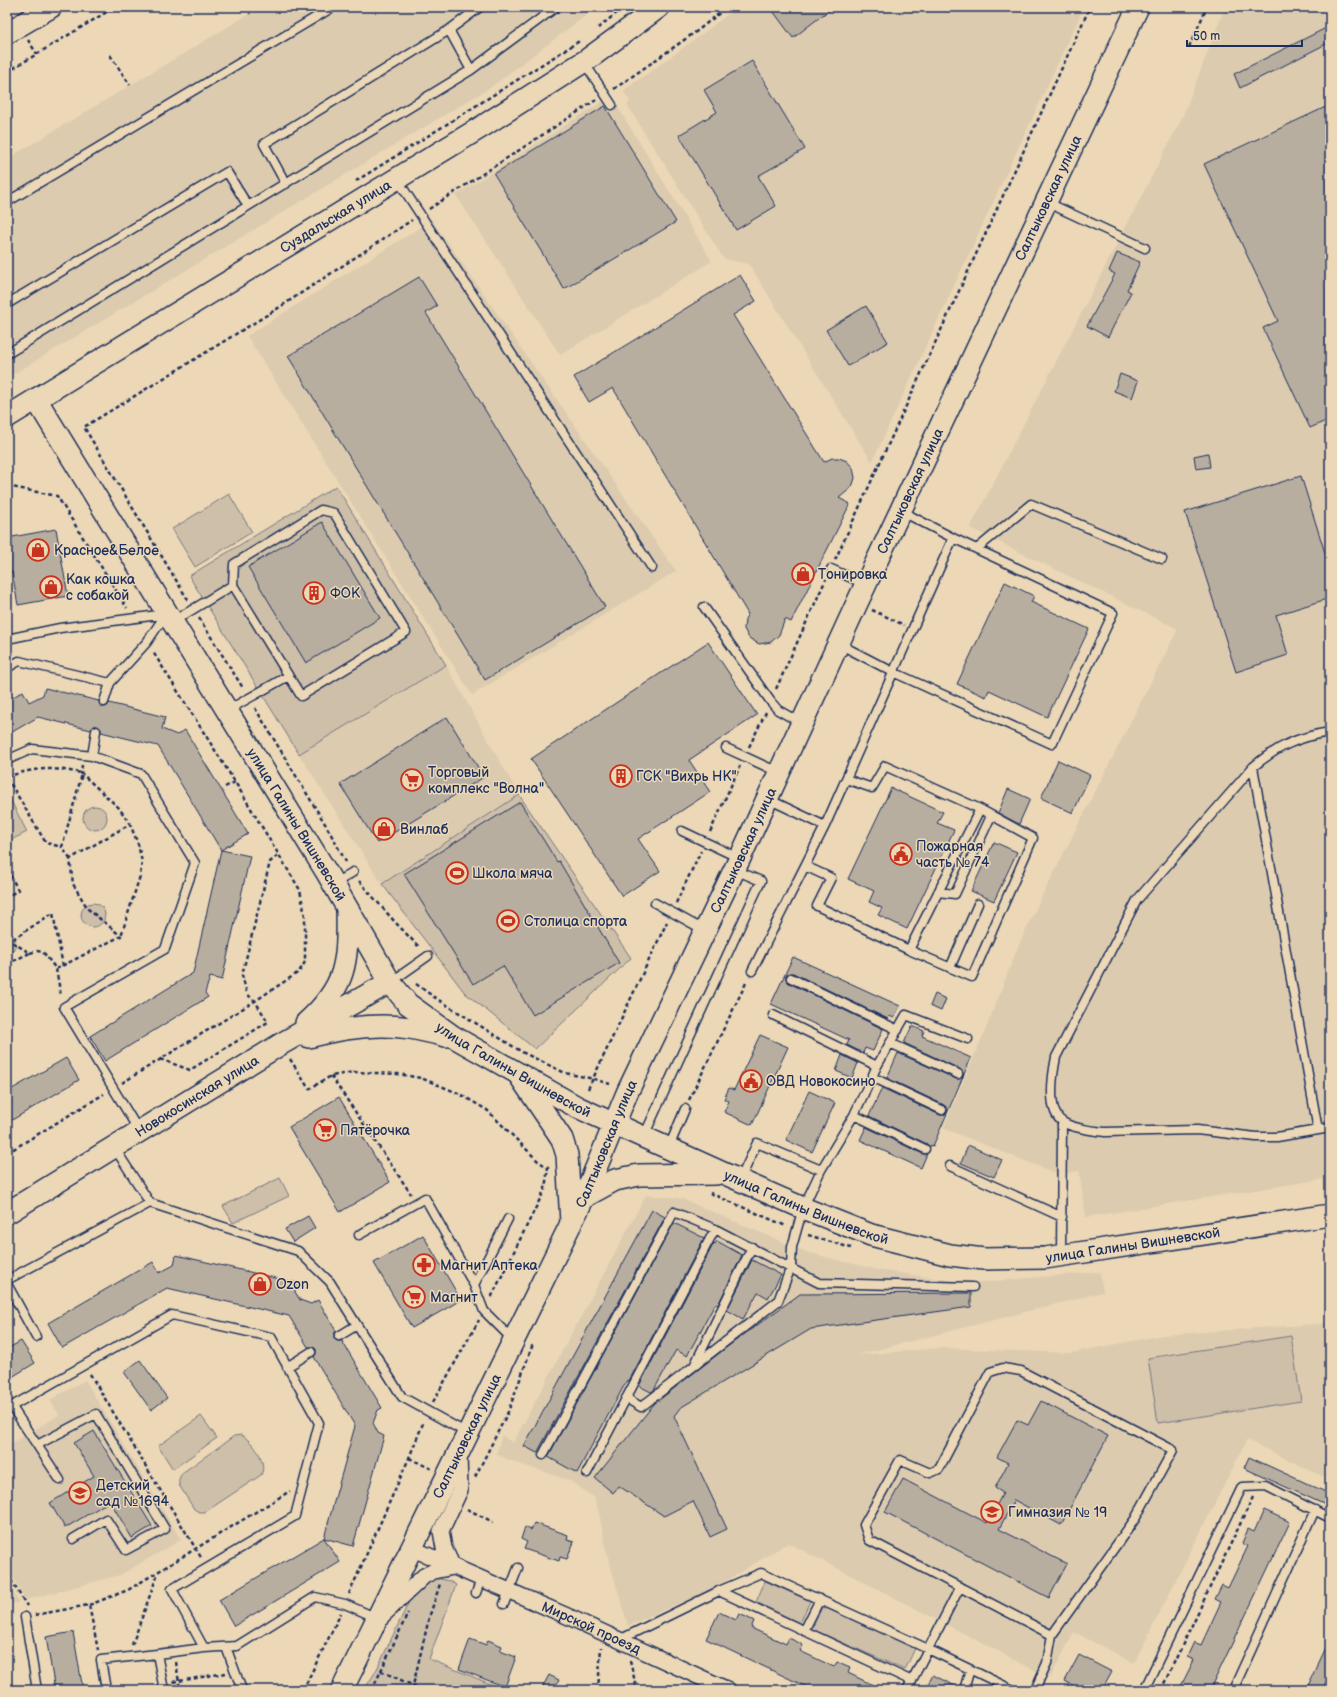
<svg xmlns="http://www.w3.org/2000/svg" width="1337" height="1697" font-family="'Balsamiq Sans',sans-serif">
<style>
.built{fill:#dccbaf}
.green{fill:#cebfa9;stroke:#747784}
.building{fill:#b8aea0;stroke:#1b2f5e}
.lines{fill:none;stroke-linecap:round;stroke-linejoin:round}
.lane-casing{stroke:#1b2f5e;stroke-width:11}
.street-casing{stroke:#1b2f5e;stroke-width:18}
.secondary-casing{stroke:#1b2f5e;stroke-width:24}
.path{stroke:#1b2f5e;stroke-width:2.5;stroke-dasharray:4 3;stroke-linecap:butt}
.lane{stroke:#ecd8b6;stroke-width:8}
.street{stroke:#ecd8b6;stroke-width:15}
.secondary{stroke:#ecd8b6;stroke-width:21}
.labels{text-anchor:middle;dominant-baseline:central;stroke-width:3;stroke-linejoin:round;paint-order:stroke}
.street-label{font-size:14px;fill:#1b2f5e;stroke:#ecd8b6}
.poi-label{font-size:14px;fill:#1b2f5e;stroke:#ecd8b6;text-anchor:start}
</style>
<rect width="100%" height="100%" fill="#ecd8b6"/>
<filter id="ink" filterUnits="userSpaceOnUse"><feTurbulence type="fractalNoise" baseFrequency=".025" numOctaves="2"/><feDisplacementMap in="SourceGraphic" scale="8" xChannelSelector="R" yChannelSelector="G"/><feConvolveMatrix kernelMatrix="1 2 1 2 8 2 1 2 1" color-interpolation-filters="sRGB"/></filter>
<g filter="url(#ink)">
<path class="built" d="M261,7h336l-106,80 -484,291v-219z
M737,7h347l-212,455 -123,-198 -25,-5 -97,-154 3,-4 -7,-10 78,-56z
M1225,7h105v1171l-244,39 -7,-46 -17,3 -7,-1 -112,-45 42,-97 33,-84 23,-49 137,-269 -208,-101 212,-410z
M611,96l101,165 -152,94 -104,-160z
M432,220l244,351 -204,124 -225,-359z
M446,665l73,130 -137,89 -83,-130z
M646,1195l34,3 126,54 72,18 93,13 129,-11 3,20 -246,63 84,-7 130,5 92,-18 167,-12v157l-83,-40 -113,223 -60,-31 -24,46 -262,-135 -72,44 -88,39 -20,-69 -9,-44 -5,-16 -26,-17 -54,-18 -18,-8 6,-18 11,7z
M85,1380l96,160 -61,35 -94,25 -19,-32v-122l52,-31 -9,-15z
M7,1582l12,20 -12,4z"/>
<path class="green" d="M336,486l110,179 -147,89 -110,-178z
M229,494l23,38 -57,35 -23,-38z
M8,795l19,37 -20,10v-46z
M519,795l112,163 -96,91 -70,-56 -83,-109z
M83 818a12 12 0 1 1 24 0a12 12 0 1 1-24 0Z
M81 915a12 12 0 1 1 24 0a12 12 0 1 1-24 0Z
M7,931c8,3 10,9 8,17l-8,6z
M280,1178l9,18 -56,27 -10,-17z
M1291,1336l10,65 -143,22 -10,-65z
M201,1416l16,22 -44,31 -15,-23z
M241,1435c12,6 27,27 20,40l-56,37h-6l-5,-3 -15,-24v-6l3,-6 52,-37z
M432,1577l17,4 7,4 -27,74 76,31h-141l12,-19 40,-84z
M765,1581l45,20 -10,22 -44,-21z
M823,1605l93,41 -11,24 -93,-41z"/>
<path class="building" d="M770,7h63l-40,31z
M1330,26v16l-90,46 -6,-14z
M752,61l53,88 -47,27 18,30 -40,24 -57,-95 38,-23 -13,-22z
M1330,105v314l-20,9 -47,-100 15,-7 -74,-157z
M605,106l71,116 -112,67 -70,-115z
M1117,253l23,9 -13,28 4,2 -23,45 -21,-11 28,-52 -6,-3z
M740,275l16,26 -23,14 91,147 8,-4h7l8,3 6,7 2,10 -3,9 -13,11 11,6 -59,118 -6,-3 -6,16 -8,7 -12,2 -10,-6 -5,-9 1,-10 3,-5 -135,-226 -24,14 -15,-25z
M419,277l18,29 -11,7 179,294 -120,73 -197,-324z
M866,306l22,36 -40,24 -22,-36z
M1120,374l18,7 -6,17 -18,-7z
M1208,453l2,14 -14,2 -2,-13z
M1301,476l29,93v29l-54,17 12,40 -52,17 -51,-160z
M322,522l58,96 -74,45 -58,-96z
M56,529l12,67 -50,9 -6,-33h-5v-34z
M1005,582l29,14 -3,6 58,27 -42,88 -58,-27 -3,7 -29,-13z
M708,642l49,73 -68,45 21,32 -72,47 22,32 -38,25 -91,-137z
M45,688l54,13 1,4 3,2 4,-1 2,-3 56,14 -3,12 15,6 8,-5 63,104 -27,16 29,6 -28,124 -12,-3 -5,16 3,4 -103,64 -15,-25 103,-63 28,-123 -63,-104 -57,-14v-3l-4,-3h-3l-3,4 -53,-13 -31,18v-34l16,-10 6,11 14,-7z
M447,717l37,60 -107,66 -37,-59z
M1058,760l32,15 -17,38 -32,-15z
M891,788l52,24 -6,11 17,7 -47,99 -29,-14 4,-7 -13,-6 5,-11 -26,-12z
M1008,789l22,10 -11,25 -21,-11z
M520,802l37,60 2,-1 60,102 -86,52 -30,-49 -30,18 -69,-110z
M994,842l23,10 -23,49 -23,-10z
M793,957l107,49 -6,12 -5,-2 -1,3 -95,-46h-3l-4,2v4l3,4 94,46 -10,22 -8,-3 -2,5 -16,-8 2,-5 -78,-36z
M935,994l11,5 -5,12 -11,-5z
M912,1026l12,5 -2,5 49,22 -38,88 -2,-1 -1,2 -3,-3 -58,-28 13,-28 58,27h3l4,-2v-4l-3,-4 -57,-27 11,-25 58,26h3l4,-2v-4l-3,-4 -56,-26z
M760,1035l28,12 -36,78 -28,-13 5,-11 -5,-2 5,-11 5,2z
M842,1055l16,8 -6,15 -16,-7z
M66,1058l13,22 -72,43v-31z
M809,1091l26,12 -23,49 -26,-12z
M339,1097l51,85 -50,30 -51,-85z
M866,1127l57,27h4l-6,14 -61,-28z
M968,1145l34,15 -8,17 -33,-14z
M652,1210l13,7 -128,236 -13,-7z
M308,1216l7,12 -22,14 -8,-13z
M674,1223l30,15 -75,143 -2,-1 -50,93 -29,-16z
M423,1235l38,65 -49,28 -38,-65z
M717,1241l25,14 -24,50 -3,-1 -28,52 -11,-6 -22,40 -3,2 -12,-6 75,-143 1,1z
M176,1255l121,28 -2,9 5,8 11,4 7,-4 18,31 -2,3v5l3,2h5l40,67 -4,2 -5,13 5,10 6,3 -31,110 -29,-8 31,-112 -41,-69 2,-3v-5l-3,-2h-5l-19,-31 -122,-28 -105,60 -14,-25 105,-61 6,11 15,-8z
M752,1260l29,15 -13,23 -10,-6 -15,27 -16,-9z
M971,1293v14l-160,22 -131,79 -6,8 53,113 -17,8 -17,-36 -29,15 -45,-30 -6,7 -18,-15 59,-74 77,-60 69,-50z
M21,1341l14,22 -28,17v-31z
M140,1360l27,38 -16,12 -27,-38z
M1041,1401l67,35 -47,89 -47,-25 -15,29 68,35 -18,34 -164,-86 18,-33 84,44 16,-30 -8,-5 13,-25 -11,-6 20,-37 11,5z
M94,1431l58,95 -20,12 -22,-37 -45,27 -15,-25 44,-27 -20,-33z
M1249,1457l81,37v13l-86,-39z
M1264,1510l26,12 -80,168h-31l15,-30 -7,-3 7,-15 7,3 20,-43 -6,-3 7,-14 6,3 20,-42 -6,-3 6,-14 6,3z
M534,1523l34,12 -1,5 7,2 -7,17 -7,-2 -1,4 -35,-12 3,-7 -6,-3 4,-12 6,3z
M324,1538l16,24 -106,64 -15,-26z
M719,1612l17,8 3,-6 7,3 8,4 -3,7 35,16 3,-6 14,7 -3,6 34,16 3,-5 6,3 7,3 -2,5 35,17h-70l-107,-51z
M73,1632l10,58h-28l-9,-53z
M470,1639l16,6 2,-5 14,6 -2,5 16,6 -11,30 -46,-18z
M1330,1639v37l-5,6 -3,8h-16z
M1079,1655l33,17 -10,18h-20l-17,-9z
M549,1675l10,5 -5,10h-13z
M933,1675l26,13v2h-34z"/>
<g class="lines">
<g class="lane-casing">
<path id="lane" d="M449,30l22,40
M584,62l28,43
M397,179l255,389
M286,184l-22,-40 185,-114 31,-23
M7,202l326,-195
M1046,202l99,46
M248,206l223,-136 85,-63
M7,304l220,-132 21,34 -241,148
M978,548l53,-44 131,55
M831,569l34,15
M704,607l67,95 7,8 23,13
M172,622l61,-37 68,111 105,-64 -72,-119 -13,-3 -87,54 -1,21
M7,639l53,-11 106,-14
M839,644l54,28 159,72 61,-131 -160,-75 -52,-27
M7,668l12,-7 91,22
M104,702l6,-19 37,-41 19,-28
M228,710l60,-34
M1330,732c-32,5 -52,14 -77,35l-116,133 -81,157c-3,15 -10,55 7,65 9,6 32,9 42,10l92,-2 59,7h21l53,-9
M726,748l52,24
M92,756l4,-25
M7,760l25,-11 60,7 49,18 54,89 -30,86 -101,58 75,124
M1253,767l65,363
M768,799l57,27
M682,831l57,27
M805,866l26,12 -14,28 92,44 71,-141 -95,-43 -13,22 -26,-9
M334,884l19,-12
M938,892l17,2 36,-78
M655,903l49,27
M909,950l63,27 61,-139 -53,-29
M950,968l28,-64
M752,971l73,-145 128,-288
M791,978l107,52
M391,982l37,-26
M773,1015l104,51 -23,49 -33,55
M890,1043l68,31
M877,1066l29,-51 62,24
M872,1077l70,33
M854,1115l71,34
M644,1136l117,-255 -26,-11
M114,1147l36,56
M669,1147l16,-38
M950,1166l112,51
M359,1235l66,-37 49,87 10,26 29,29
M1061,1255l1,-133
M7,1280l143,-77 148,48 32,31 72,115 65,36
M7,1284l29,53
M474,1285l34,-66
M339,1336l18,-11
M695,1364l57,-117
M287,1367l24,-15
M626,1398l15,9 137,-106 13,-34 1,-20 11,-39 18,-38 -64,-27 -17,37
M12,1407l48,73
M7,1409l165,-94 99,22 48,86 -24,93 -123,73 32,59 33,-2 78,-49 30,7 32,14
M37,1445l59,-31 69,115 -39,21 -20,-31 -33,20
M543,1455l131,-243 41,17 104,54 154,4
M587,1473l128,-244
M719,1591l193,90
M476,1593l5,-14
M504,1604l14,-36
M25,1617l12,73
M804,1631l16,-32
M619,1640l100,-49 42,-18 167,76 85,41
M226,1647l16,43
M106,1690l-5,-30 56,-6
M164,1690l-7,-36 47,-6
M907,1690l53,-103
M964,1690l6,-21
M1035,1690l12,-27 5,-28 83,-116 38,-69 -152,-79 -18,-3 -13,4 -51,97 -9,4 -30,-13 -36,65 5,15 183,95
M1144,1690l98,-203 24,-1 64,32
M1233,1690l82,-180
M1327,1690l3,-6"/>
</g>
<g class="street-casing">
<g id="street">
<path id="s1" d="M411,1548l156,68 161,74"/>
<path d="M453,1567l-9,-19 -3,-17 19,-41 -1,-36"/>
<path d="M383,1615l41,-39 10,-5 19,-4"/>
</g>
</g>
<g class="secondary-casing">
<g id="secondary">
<path d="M7,33l44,-26"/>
<path id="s2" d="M36,399l131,214 160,260 63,109 18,22 46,33 123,70 146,66 80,35 68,27 79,20 34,4 61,-1 285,-43"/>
<path id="s3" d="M7,417l476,-291 105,-67 71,-52"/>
<path d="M306,1023c41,-37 42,-61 41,-114"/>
<path d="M309,1037c32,-9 67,-14 101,-9 12,2 24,5 36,8"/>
<path d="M519,1075l43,64 5,16 4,67"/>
<path d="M584,1197l31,-17 24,-5 77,-1"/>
<path id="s4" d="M7,1213l274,-169 109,-62"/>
<path id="s5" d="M342,1690l242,-493 43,-104 113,-235 117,-255 281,-596"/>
</g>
</g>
<path class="path" d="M246,7l4,7
M598,28l26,-21
M28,40l9,14
M1189,47l18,-40
M110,55l20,30
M7,72l108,-65
M614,89l83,-58 30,-24
M356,181l225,-141
M429,209l167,-109
M7,486l50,10 70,112
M835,560l255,-553
M188,600l-104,-173 196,-120 132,-87
M872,610l32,15
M199,618l44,70
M776,689l50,-110
M255,708l72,119 20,37
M749,747l17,-35
M82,765l-1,8 38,35 11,16
M7,777c29,-10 44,-10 74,-4
M7,778l39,65 16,4
M225,787l10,-5
M710,832l30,-66
M70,859l-8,-12 20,-73
M7,869l11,21 -11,7
M359,881l36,41 25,26
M676,903l25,-52
M7,943l46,-30 10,53
M30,953l7,-2 6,1 13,17 65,-33 -33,-27 -15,-25 -3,-25 60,-35 8,20 4,18 -2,14 -19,60
M7,964l23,-11 -20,-12
M56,969l5,27
M416,984l18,13 88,55 43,21 29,6 16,5
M160,1059l30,11 78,-48 -13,-21 -8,-7 -5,-19 28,-113 9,-8
M290,1059l19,30 22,-13 23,-4 44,2 23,4 37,15 29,17 52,52 9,5 -3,22 -54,109
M331,1076l80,118
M122,1083l133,-82 44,-29 6,-10v-46l-5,-26 -65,-108 -82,-130
M588,1089l79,-167
M689,1100l58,-119
M7,1153l97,-59
M710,1193l76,33
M808,1235l43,13
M90,1374l112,185
M433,1402l46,-82
M409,1458l23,11
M475,1477l33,-65 25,-68
M467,1509l26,13
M7,1574l20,32
M349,1594l60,-136 15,-37
M89,1605l39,-15 162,-99
M7,1614l7,1
M35,1615l54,-10 9,45
M132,1645l26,-72
M630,1661l7,29
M176,1662l4,28
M381,1671l42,19
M173,1682l52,-9
M742,1686l8,4
M303,1690l38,-77
M372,1690l36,-77
M412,1690l17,-72 11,-34
M598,1690l3,-43
M1161,1690l92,-193"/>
<use href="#lane" class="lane"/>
<use href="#street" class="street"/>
<use href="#secondary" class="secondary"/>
</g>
</g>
<defs>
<g id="shop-ring" transform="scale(1.15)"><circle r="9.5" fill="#ecd8b6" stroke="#c8321e" stroke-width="1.5"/><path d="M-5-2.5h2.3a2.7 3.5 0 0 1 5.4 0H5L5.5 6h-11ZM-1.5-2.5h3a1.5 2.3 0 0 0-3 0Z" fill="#c8321e"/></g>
<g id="building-ring" transform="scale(1.15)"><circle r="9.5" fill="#ecd8b6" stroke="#c8321e" stroke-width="1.5"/><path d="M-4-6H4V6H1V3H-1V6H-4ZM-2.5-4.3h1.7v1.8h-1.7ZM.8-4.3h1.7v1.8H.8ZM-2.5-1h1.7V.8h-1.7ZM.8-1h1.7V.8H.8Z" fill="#c8321e"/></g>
<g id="supermarket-ring" transform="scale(1.15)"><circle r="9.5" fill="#ecd8b6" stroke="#c8321e" stroke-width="1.5"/><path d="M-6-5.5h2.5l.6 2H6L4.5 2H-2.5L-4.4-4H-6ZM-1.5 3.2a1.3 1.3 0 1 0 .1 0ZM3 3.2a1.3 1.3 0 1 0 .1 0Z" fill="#c8321e"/></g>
<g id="civic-ring" transform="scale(1.15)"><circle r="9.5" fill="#ecd8b6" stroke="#c8321e" stroke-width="1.5"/><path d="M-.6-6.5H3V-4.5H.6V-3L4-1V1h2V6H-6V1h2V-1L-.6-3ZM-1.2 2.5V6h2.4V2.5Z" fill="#c8321e"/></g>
<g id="stadium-ring" transform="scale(1.15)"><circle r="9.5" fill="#ecd8b6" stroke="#c8321e" stroke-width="1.5"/><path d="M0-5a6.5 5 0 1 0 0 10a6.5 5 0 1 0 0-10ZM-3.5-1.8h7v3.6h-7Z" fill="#c8321e"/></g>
<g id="pharmacy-ring" transform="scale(1.15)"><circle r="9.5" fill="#ecd8b6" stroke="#c8321e" stroke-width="1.5"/><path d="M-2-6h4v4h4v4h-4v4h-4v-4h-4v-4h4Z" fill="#c8321e"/></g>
<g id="school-ring" transform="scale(1.15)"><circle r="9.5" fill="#ecd8b6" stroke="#c8321e" stroke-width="1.5"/><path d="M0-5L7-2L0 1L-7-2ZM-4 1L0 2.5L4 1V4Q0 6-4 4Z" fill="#c8321e"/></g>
</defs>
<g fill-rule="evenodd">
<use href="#shop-ring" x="38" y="550"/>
<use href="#shop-ring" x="803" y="574"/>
<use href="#shop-ring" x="51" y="587"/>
<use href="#building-ring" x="314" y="593"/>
<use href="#building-ring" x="621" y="776"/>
<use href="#supermarket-ring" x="412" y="780"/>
<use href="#shop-ring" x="384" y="829"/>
<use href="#civic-ring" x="901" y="854"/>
<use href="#stadium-ring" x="457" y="873"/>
<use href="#stadium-ring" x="508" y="921"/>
<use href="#civic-ring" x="751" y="1081"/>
<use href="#supermarket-ring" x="325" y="1130"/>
<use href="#pharmacy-ring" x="424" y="1265"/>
<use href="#shop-ring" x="260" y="1284"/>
<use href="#supermarket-ring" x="414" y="1297"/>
<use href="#school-ring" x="80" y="1493"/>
<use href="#school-ring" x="992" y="1512"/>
</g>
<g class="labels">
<g class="street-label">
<text stroke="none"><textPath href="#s5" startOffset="1651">Салтыковская улица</textPath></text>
<text stroke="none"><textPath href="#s3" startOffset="385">Суздальская улица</textPath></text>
<text stroke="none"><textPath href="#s5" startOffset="1327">Салтыковская улица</textPath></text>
<text stroke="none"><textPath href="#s2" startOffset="499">улица Галины Вишневской</textPath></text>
<text stroke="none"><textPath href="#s5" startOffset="931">Салтыковская улица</textPath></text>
<text stroke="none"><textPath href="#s2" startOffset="835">улица Галины Вишневской</textPath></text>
<text stroke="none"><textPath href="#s4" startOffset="223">Новокосинская улица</textPath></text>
<text stroke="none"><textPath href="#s5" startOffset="607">Салтыковская улица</textPath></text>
<text stroke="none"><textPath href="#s2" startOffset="1159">улица Галины Вишневской</textPath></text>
<text stroke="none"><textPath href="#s2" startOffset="1495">улица Галины Вишневской</textPath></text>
<text stroke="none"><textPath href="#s5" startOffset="283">Салтыковская улица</textPath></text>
<text stroke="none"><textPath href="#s1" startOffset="197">Мирской проезд</textPath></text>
</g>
<g class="poi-label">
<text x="54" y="550">Красное&amp;Белое</text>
<text x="818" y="574">Тонировка</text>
<text x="66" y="579">Как кошка<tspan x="66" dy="16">с собакой</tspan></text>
<text x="330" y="593">ФОК</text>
<text x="428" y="772">Торговый<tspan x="428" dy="16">комплекс "Волна"</tspan></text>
<text x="636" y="776">ГСК "Вихрь НК"</text>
<text x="400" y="829">Винлаб</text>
<text x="916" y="846">Пожарная<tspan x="916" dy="16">часть № 74</tspan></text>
<text x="472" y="873">Школа мяча</text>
<text x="524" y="921">Столица спорта</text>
<text x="766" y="1081">ОВД Новокосино</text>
<text x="340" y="1130">Пятёрочка</text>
<text x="440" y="1265">Магнит Аптека</text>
<text x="276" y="1284">Ozon</text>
<text x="430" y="1297">Магнит</text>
<text x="96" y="1485">Детский<tspan x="96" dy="16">сад №1694</tspan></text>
<text x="1008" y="1512">Гимназия № 19</text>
</g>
</g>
<rect width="1337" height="1697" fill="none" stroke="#ecd8b6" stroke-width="24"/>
<rect x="12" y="12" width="1313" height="1673" fill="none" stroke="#1b2f5e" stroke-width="1.5" filter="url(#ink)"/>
<path d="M1187 40v6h115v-6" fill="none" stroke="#1b2f5e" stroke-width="2"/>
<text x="1193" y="40" font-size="12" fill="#1b2f5e" stroke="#ecd8b6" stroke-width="3" paint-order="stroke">50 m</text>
</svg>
